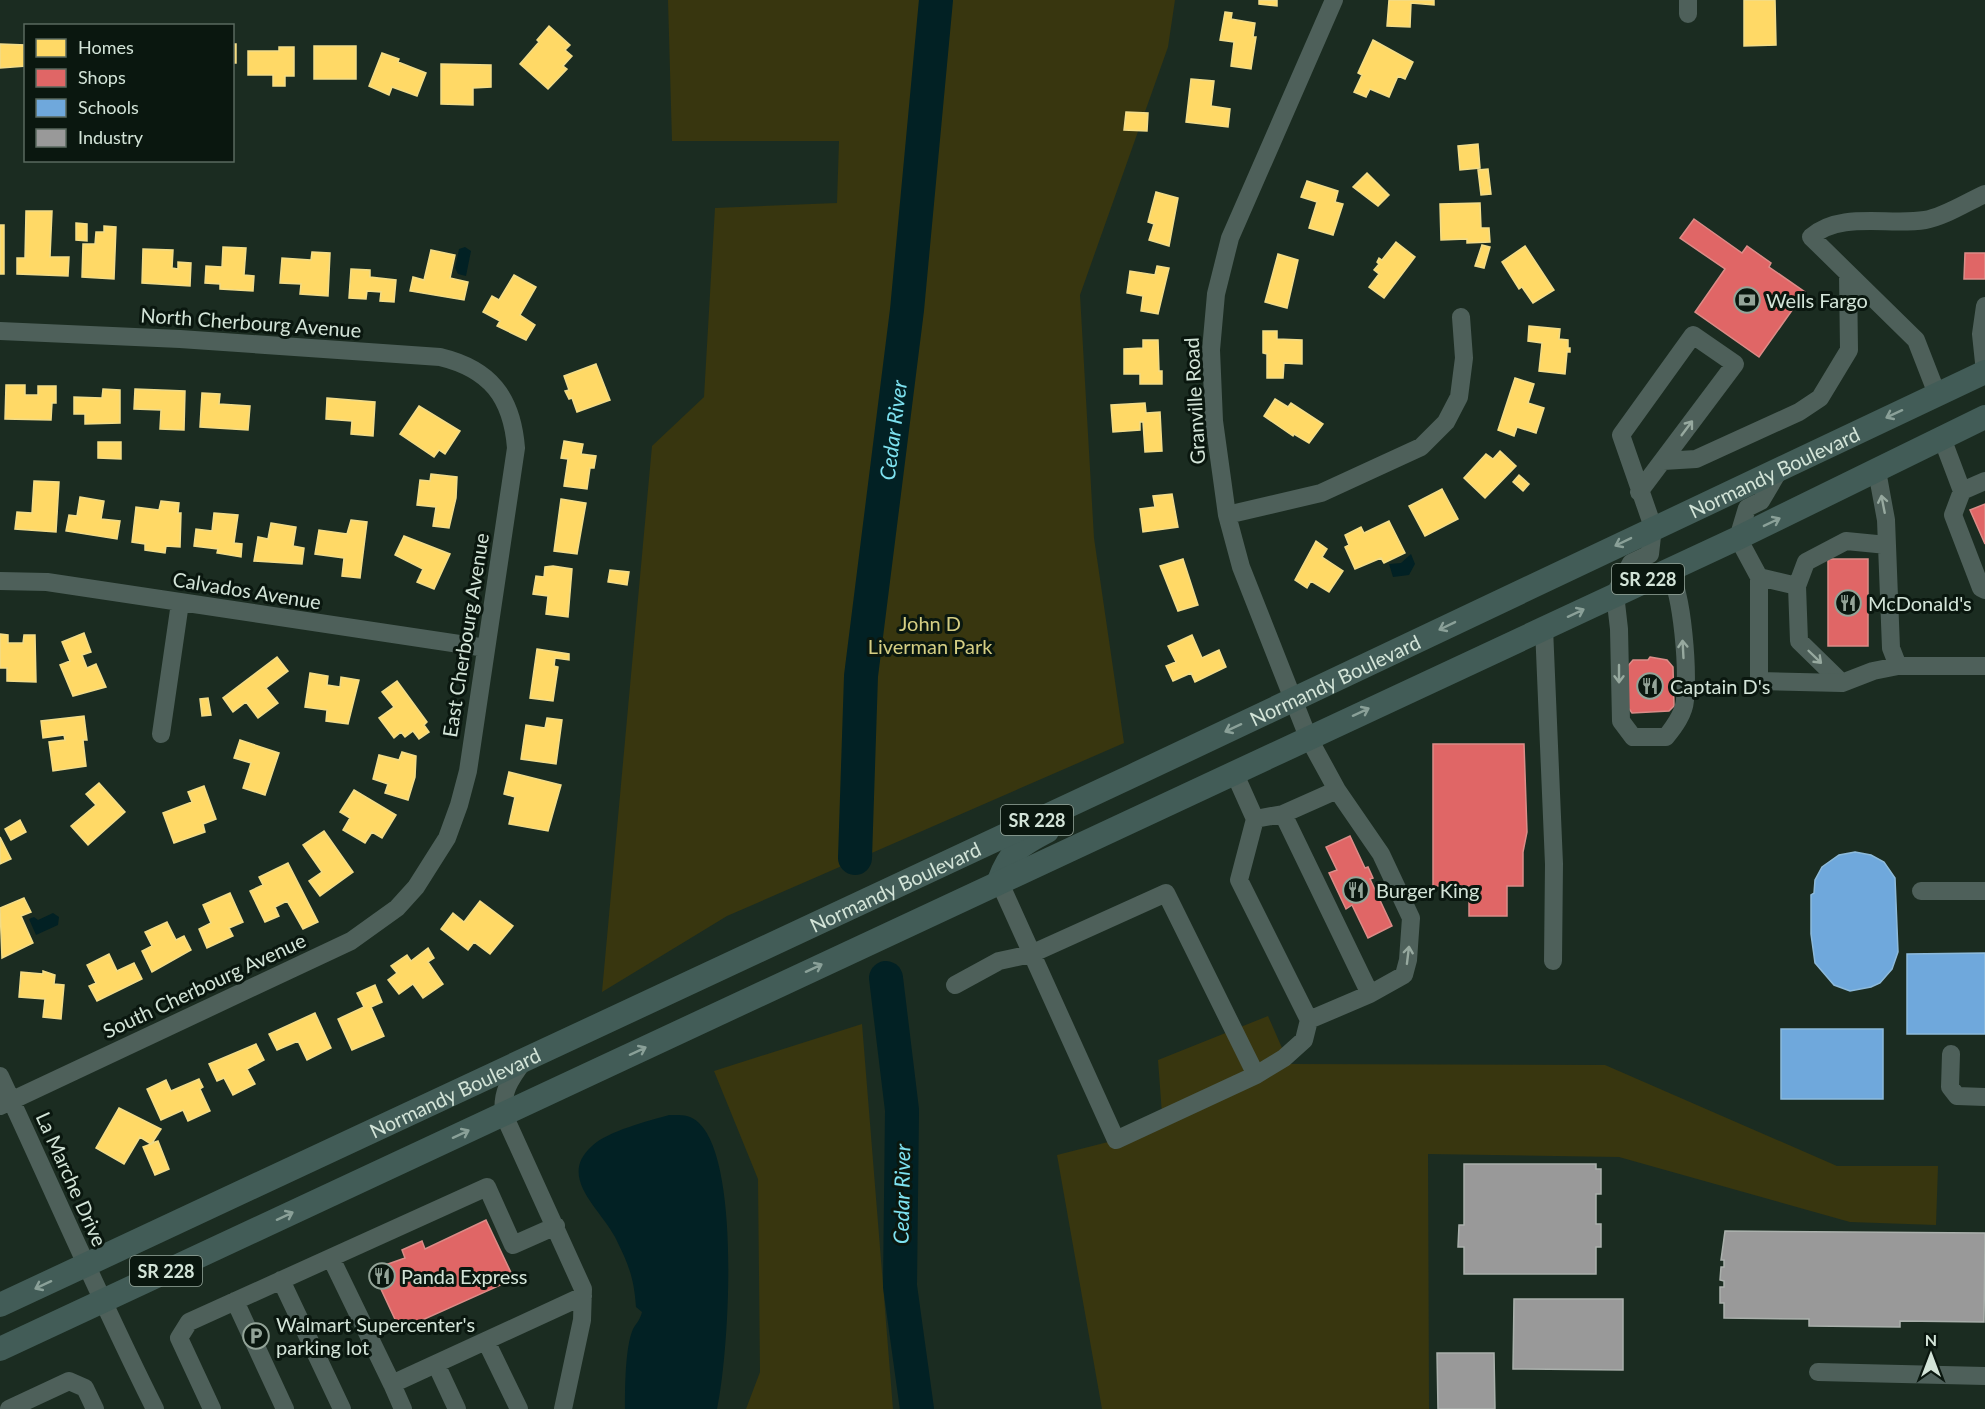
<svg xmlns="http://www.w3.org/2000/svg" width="1985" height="1409" font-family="Lato,sans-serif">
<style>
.green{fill:#38360f}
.water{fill:#022124}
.homes{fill:#ffd966;stroke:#f2dc88;stroke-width:1.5}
.shops{fill:#e06666;stroke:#dc8c88;stroke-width:1.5}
.schools{fill:#6fa8dc;stroke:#8dbadb;stroke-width:1.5}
.industry{fill:#999;stroke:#aab0ac;stroke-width:1.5}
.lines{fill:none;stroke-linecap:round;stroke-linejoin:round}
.river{stroke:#022124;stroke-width:34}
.minor{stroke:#4e605a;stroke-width:18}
.major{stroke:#425c57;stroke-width:24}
.oneway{stroke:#8aa098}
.oneway2{stroke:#97a99f}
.labels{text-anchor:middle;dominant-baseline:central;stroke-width:6;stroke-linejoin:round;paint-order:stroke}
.shield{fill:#0a170f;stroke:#97a69c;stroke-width:1.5}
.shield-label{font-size:18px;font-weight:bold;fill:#d3e4d8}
.poi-label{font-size:20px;fill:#d3e4d8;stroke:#0a170f;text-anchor:start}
.street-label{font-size:20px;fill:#d3e4d8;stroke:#0a170f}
.park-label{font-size:20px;fill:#d5ce83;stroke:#0a170f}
.water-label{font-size:21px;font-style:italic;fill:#7ee2f0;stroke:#0a170f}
</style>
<rect width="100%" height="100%" fill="#1b2c21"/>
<path class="green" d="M668,0h507l-7,47 -88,248 14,243 30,205 -397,173 -125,76 50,-546 52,-49 11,-189 122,-5 2,-62h-167z
M1268,1016l21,48 316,1 232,101h101l-2,59 -86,-3 -231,-65 -191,-3 1,255h-327l-45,-254 106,-27 -5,-68z
M862,1024l31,385h-147l14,-37 -2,-193 -44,-108z"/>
<path class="water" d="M465,247l6,4 -5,25 -8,-2 -3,-6 4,-19z
M1411,554l4,10 -6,11 -16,2 -4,-13 12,-1z
M53,913l6,4 -1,8 -22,10 -7,-16 5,-2 4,3z
M669,1115c12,0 21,-1 30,8 42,40 30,230 18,286h-92c0,-20 0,-62 8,-80 4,-7 7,-9 9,-17l-6,-5c-2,-30 -8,-44 -21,-70 -15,-29 -58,-60 -23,-91 16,-15 56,-25 77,-31z"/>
<path class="homes" d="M1259,0h18v6l-18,-2z
M1389,0h45v5l-23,-2 -1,24 -23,-1z
M1744,0h31l1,45 -32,1z
M1225,12l7,1 -1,6 24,4 -2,14h3l-5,32 -20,-3 3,-24 -14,-2z
M549,26l21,19 -5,5 7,6 -9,10 4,3 -19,20 -28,-25 19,-22 -2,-2z
M1373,40l40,22 -8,17 -7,-3 -9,21 -19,-8 -4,8 -12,-5 8,-17 -4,-2z
M0,44l26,1v21l-26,2z
M232,44h4v19h-4z
M314,46h42v33h-42z
M279,47h15v29h-9v10h-12v-11h-25v-24h31z
M382,53l17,6 -1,3 28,11 -9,23 -25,-9 -3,8 -20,-9z
M441,64l50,1v22l-18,1v17l-32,-1z
M1191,79l23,2 -3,25 19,3 -2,18 -42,-5z
M1126,112l22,1 -1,18 -23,-1z
M1478,144l2,24 -20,2 -2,-24z
M1488,169l3,25 -10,1 -3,-25z
M1367,173l22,22 -11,11 -25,-19z
M1307,181l31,10 -3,11 8,2 -10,31 -24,-7 8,-26 -16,-5z
M1156,192l22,6 -9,48 -20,-6 5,-16 -6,-2z
M1480,203l1,25h8l1,14 -23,1v-4l-26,1 -1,-36z
M26,211h26l-2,46h19l-1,19 -51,-2v-16h8z
M76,223l11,1v17l-11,-1z
M0,225h4v49h-4z
M104,226l12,1 -2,52 -32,-2 1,-33h12l1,-12h8z
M1396,242l19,15 -31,41 -15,-11 10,-13 -5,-4 5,-6 -2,-2 2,-4 3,2z
M1482,245l8,2 -6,21 -9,-2z
M1525,246l29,44 -21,13 -11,-16 -3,2 -17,-27z
M223,247l23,1 -2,27 10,1 -1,15 -33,-2v-5l-15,-1 1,-17 16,1z
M143,249l30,1 -1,18 6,1v-7l13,1 -1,23 -48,-3z
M431,250l24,5 -5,23 18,4 -4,18 -54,-9 3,-14 11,3z
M312,252l18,1 -2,43 -28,-2 1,-10 -21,-1 2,-25 29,2z
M1278,254l20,6 -11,48 -22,-6z
M1157,266l12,2 -11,46 -17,-3 2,-15 -16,-3 3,-22 25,4z
M351,269l19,1v7l26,3 -2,22 -14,-1 1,-9 -14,-1 -1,8 -17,-1z
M514,275l22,12 -16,28 15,10 -9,15 -29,-14 3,-5 -17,-9 9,-16 7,4z
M1529,326l31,3 -1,10 9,1v8h2v4h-3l-2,22 -26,-3 3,-28 -14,-2z
M1263,331h14v8l25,1v24l-18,-1 -1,15h-16v-24l-4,-1z
M1143,340h15l1,31h3v13h-22v-10h-16v-25l19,-1z
M596,364l14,36 -33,12 -5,-14 -3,1 -4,-8 4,-1 -5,-14z
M1515,378l19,6 -6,19 16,5 -8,25 -19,-6 -3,9 -16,-6z
M6,385h19v10h13v-9h18v17h-4l-1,17 -46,-1z
M103,389l17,1v33l-35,1v-10h-11v-17l28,1z
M135,389l50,2 -1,39 -24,-1 1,-19 -27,-1z
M202,393l18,1 -1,10 31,2 -2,24 -48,-3z
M327,398l48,4 -2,34 -22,-2 1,-13 -26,-2z
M1275,399l13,8 3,-4 32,21 -14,19 -15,-9 -1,2 -29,-20z
M1145,403l1,10 14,-1 2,39 -17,1 -2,-30h-3v8l-27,2 -2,-27z
M419,406l41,25 -15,23 -6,-4 -5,7 -34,-23z
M564,441l19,3 -2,10 15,2 -2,12h-4l-3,21 -23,-3 4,-27 -7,-1z
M98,442h23v17l-23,-1z
M1500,451l16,15 -31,32 -21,-20 22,-24 7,5z
M431,474l26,3 -1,21 -7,30 -16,-2 3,-19 -19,-2 3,-25 10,1z
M1519,475l10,9 -6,7 -10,-9z
M34,481l25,1 -3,50 -41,-3 2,-17 15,1z
M1442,489l16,30 -33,17 -16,-30z
M1172,494l6,33 -35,5 -3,-23 15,-2 -2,-11z
M80,497l24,4 -3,18 19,2 -3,18 -51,-8 3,-16 8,1z
M561,499l25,4 -9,51 -23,-3z
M161,501l18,2 -1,10h3l-1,34 -14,-1 -1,7 -20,-3v-6l-13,-2 4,-35 23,3z
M214,513l24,2 -4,28 8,1 -1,13 -24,-4 1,-4 -24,-3 2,-17 16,2z
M351,520l16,2 -7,56 -18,-2 2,-18 -29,-4 4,-24 28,4z
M1389,521l16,32 -21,10 -3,-5 -26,11 -10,-22 4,-2 -4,-10 16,-8 3,6z
M271,523l25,4 -3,19 11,2 -2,16 -48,-3 4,-24 10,2z
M404,536l46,18 -16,35 -17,-7 6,-13 -28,-14z
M1316,541l11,8 -5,8 21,14 -14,21 -18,-11 -4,7 -12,-8z
M1183,559l15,46 -20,6 -18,-45z
M553,566l19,3 -4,48 -22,-3 2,-18 -15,-2 3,-18 8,1 1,-10z
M610,570l19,2 -2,13 -19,-3z
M84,633l7,19 -9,3 5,13 9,-4 10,23 -33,9 -13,-31 10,-4 -8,-19z
M0,634l8,1v8h15l1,-8h11l1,47 -29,-1v-13h-7z
M1192,635l10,23 17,-8 7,17 -31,15 -4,-9 -18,8 -7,-15 10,-4 -8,-16z
M537,649l32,5v6l-14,-2 -1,8 4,1 -5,34 -23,-3z
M277,657l11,14 -22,17 12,15 -20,15 -12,-16 -13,10 -10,-14z
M310,673l18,3 -1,9 13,2 1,-10 18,3 -11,44 -22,-3 1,-11 -22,-3z
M397,681l30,41 -3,3 5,7 -10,7 -6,-8 -8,6 -4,-5 -7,6 -15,-20 15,-11 -12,-15z
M208,698l3,17 -9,1 -2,-17z
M84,716l3,24h-4l3,26 -33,5 -4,-29 16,-2 -1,-5 -21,3 -2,-17z
M547,718l15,2 -6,44 -35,-5 5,-34 19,3z
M240,740l39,13 -14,42 -22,-7 8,-25 -17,-5z
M402,752l14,4 -1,21 -7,23 -23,-7 3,-9 -15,-5 6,-24 20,5z
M509,772l52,13 -13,46 -39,-7 6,-27 -11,-3z
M99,783l26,29 -37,33 -17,-19 25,-21 -10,-11z
M204,786l12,33 -13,5 2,8 -31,11 -11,-30 29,-11 -4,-10z
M354,790l42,25 -14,23 -10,-6 -7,11 -22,-13 7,-12 -10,-6z
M20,820l6,12 -15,8 -6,-11z
M324,831l29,41 -33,24 -11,-15 13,-9 -19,-27z
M0,837l11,22 -11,5z
M288,863l30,59 -15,7 -16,-28 -12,6 4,9 -14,6 -15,-31 13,-6 -4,-8z
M230,893l13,29 -14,6 4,8 -26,12 -8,-19 12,-6 -8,-18z
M24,898l7,14 -10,4 12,27 -31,15 -2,-50z
M480,901l33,25 -23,28 -16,-12 -6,8 -27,-21 12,-16 11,9z
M167,922l9,18 8,-4 7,14 -39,22 -10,-21 10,-5 -7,-14z
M428,948l6,10 -6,4 15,22 -20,14 -10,-14 -14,10 -11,-14 9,-7 -6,-7 16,-11 4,6z
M109,954l8,17 17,-8 8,16 -45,22 -8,-15 7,-3 -9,-18z
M43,971l12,4 -1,9 10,1 -3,34 -18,-2 2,-18 -26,-2 2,-25 22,2z
M375,985l7,17 -11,5 13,29 -32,14 -14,-31 26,-12 -7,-14z
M315,1013l16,35 -24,12 -9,-19 -21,9 -8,-16z
M256,1044l8,16 -17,9 8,15 -22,11 -9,-17 -7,3 -8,-17z
M199,1079l4,8 -3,2 10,22 -22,10 -5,-11 -22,10 -14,-31 19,-9 5,11z
M119,1108l42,21 -9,14 6,-2 11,28 -14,6 -12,-28 8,-3 -11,-7 -16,27 -28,-16z"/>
<path class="shops" d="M1694,219l48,34 5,-7 24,17 -2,4 36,25 -46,65 -64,-45 30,-43 -45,-31z
M1965,253h20v26h-21z
M1985,504v40l-15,-34z
M1828,559h40v87h-40z
M1650,657l17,3 6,7 1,39 -5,5 -37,2 -5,-7v-39l6,-7h15z
M1433,744h91l3,88 -4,20v34h-16v30h-38v-30h-36z
M1350,836l15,32 3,-1 5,11 -3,1 22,47 -24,12 -16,-33 -6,4 -17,-36 8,-3 -11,-23z
M486,1220l28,59 -114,51 -21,-45 -3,1 -5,-16 34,-12 -3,-8 20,-9 3,8z"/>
<path class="schools" d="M1855,852l16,3 13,7 11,16 3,74 -6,17 -12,14 -9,4 -21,4 -16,-6 -19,-22 -4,-29v-39l3,-2 1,-13 7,-13 17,-12z
M1985,953v81h-78v-80z
M1781,1029h102v70h-102z"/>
<path class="industry" d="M1464,1164h132v5h5v25h-5v30h5v23h-5v27h-132v-27h-6l1,-22h5z
M1725,1231l260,2 -1,89 -84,-1v6l-91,-1v-7l-85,-1v-15h-4v-16h4v-6l-4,-1 1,-13h3v-7h-3z
M1514,1299h109v71l-110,-1z
M1437,1353h57l1,56h-57z"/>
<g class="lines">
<g class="river">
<path id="s1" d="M855,858l6,-182 46,-366 29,-310"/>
<path d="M886,978l16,132 -2,176 17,123"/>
</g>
<path class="minor" d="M1688,0v14
M0,331l180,8 260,18c50,12 72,40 76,91l-48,323 -9,34 -12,33 -31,49 -19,21 -46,33 -351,165
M1985,372l-4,-38 4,-28
M1937,394l-21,-54 -105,-103c29,-26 78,-11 114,-17 19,-3 42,-18 60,-26
M1942,438l20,53 -9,24 28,73 4,2
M1663,461l33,-2 103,-47 21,-14 29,-48 -1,-76
M1781,467l-20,34 -14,7 -9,30 21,39v104l83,2 31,-12 25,-5h87
M1877,471l9,49 5,128 7,18
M1962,491l23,-10
M1639,492l96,-128 -42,-29 -72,100 32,92 -3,27 -19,9 -16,31 4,35 2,92 12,16h33c8,-10 18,-23 19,-37 3,-32 -2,-103 -16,-130
M1227,515l94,-22 100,-46 25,-25 13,-25 5,-39 -3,-41
M1759,577l38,9
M0,581l47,1 439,66
M1544,628l10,236 -1,97
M1842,683l-43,-42 -2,-55 9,-24 40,-21 41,4
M161,734l19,-131
M1234,772l21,47 -16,61 70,140 61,-26 -87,-180 -28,5
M1337,790l44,64 30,64 -3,42 -4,15 -34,19
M1283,814l54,-24 -29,-53 -67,-170 -14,-52 -13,-94 -3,-71 5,-56 14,-56 104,-238
M999,881l117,259 140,-65
M1921,891h64
M955,985l44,-24 32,-7 135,-61 90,182 28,-17 20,-18 5,-20
M1951,1054l-1,33 7,9 28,1
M523,1062c-13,17 -22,31 -19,53l79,174 -1,31 -19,89
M0,1076c52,111 100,224 155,333
M331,1258l61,126 191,-88
M281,1280l61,129
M235,1301l50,108
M486,1341l33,68
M436,1364l21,45
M1818,1372l167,4
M392,1384l11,25
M9,1409l60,-28 16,7 10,21
M212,1409l-33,-71 10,-16 298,-135 26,58 43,-19"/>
<g class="major">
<path d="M999,881c11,-30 21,-36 48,-50"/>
<path id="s2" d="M0,1305l1132,-529 853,-404"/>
<path d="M0,1349l1738,-811 247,-121"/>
</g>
</g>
<defs><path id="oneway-shaft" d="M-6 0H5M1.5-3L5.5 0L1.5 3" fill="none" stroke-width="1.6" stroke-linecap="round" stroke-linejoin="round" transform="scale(1.5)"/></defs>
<g class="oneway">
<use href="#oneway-shaft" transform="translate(1894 414) rotate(155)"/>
<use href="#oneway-shaft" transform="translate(1772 522) rotate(-26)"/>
<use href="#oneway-shaft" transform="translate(1623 542) rotate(154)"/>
<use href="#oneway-shaft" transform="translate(1576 613) rotate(-25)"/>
<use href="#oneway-shaft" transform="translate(1447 626) rotate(154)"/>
<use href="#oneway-shaft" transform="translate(1361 712) rotate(-25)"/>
<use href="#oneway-shaft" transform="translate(1233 728) rotate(155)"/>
<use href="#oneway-shaft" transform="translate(814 968) rotate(-25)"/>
<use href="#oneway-shaft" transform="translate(638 1051) rotate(-25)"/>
<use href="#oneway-shaft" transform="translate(461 1134) rotate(-25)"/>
<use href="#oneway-shaft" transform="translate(285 1216) rotate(-25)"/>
<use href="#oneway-shaft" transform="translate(43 1285) rotate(155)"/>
</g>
<g class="oneway2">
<use href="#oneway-shaft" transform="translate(1687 428) rotate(-53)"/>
<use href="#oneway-shaft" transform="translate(1883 504) rotate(-101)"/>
<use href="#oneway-shaft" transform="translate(1683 649) rotate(-93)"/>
<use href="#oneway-shaft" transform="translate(1815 657) rotate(44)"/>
<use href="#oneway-shaft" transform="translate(1619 674) rotate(90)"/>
<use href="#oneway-shaft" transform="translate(1408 955) rotate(-83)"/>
</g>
<defs>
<g id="bank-ring" transform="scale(1.35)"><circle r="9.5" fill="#0a170f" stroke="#93a498" stroke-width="1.5"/><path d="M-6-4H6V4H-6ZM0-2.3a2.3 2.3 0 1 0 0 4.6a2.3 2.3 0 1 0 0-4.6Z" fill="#93a498"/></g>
<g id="restaurant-ring" transform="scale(1.35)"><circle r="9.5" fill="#0a170f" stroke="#93a498" stroke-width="1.5"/><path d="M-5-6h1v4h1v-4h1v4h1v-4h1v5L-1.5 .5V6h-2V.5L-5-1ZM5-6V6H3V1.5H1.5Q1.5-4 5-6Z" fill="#93a498"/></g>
<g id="parking-ring" transform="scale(1.35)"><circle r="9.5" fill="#0a170f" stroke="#93a498" stroke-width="1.5"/><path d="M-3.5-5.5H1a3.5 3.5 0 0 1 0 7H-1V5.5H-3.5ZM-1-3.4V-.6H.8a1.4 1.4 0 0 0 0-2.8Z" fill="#93a498"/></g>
</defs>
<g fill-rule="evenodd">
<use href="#bank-ring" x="1747" y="300"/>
<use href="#restaurant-ring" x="1848" y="603"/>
<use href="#restaurant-ring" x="1650" y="686"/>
<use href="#restaurant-ring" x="1356" y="890"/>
<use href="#restaurant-ring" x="382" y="1276"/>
<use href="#parking-ring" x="256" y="1336"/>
</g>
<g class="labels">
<g class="shield">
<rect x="1612" y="564" width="72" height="30" rx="4.5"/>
<rect x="1001" y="805" width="72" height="30" rx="4.5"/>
<rect x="130" y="1256" width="72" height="30" rx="4.5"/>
</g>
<g class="shield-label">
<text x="1648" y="579">SR 228</text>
<text x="1037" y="820">SR 228</text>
<text x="166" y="1271">SR 228</text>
</g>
<g class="poi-label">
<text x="1766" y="300">Wells Fargo</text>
<text x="1868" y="603">McDonald's</text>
<text x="1670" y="686">Captain D's</text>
<text x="1376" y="890">Burger King</text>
<text x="401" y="1276">Panda Express</text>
<text x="276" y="1324">Walmart Supercenter's<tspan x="276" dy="23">parking lot</tspan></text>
</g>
<g class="street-label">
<text transform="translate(251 322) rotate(4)">North Cherbourg Avenue</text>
<text transform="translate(1194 401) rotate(-93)">Granville Road</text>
<text stroke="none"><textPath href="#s2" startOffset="1960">Normandy Boulevard</textPath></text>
<text transform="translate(247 590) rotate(9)">Calvados Avenue</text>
<text transform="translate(465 635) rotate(-81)">East Cherbourg Avenue</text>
<text stroke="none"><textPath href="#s2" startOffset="1474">Normandy Boulevard</textPath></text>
<text stroke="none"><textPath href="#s2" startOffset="988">Normandy Boulevard</textPath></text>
<text transform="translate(204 985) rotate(-25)">South Cherbourg Avenue</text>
<text stroke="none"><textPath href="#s2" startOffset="502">Normandy Boulevard</textPath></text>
<text transform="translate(72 1179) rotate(66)">La Marche Drive</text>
</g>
<g class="park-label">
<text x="930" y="623">John D<tspan x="930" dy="23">Liverman Park</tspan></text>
</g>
<g class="water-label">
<text stroke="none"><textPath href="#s1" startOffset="430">Cedar River</textPath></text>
<text transform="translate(901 1194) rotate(-89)">Cedar River</text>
</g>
</g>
<rect x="24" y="24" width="210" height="138" fill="#0a170f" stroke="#5a695f" stroke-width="1.5"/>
<rect x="36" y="39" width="30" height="18" fill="#ffd966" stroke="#5a695f" stroke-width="1.5"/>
<text x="78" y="54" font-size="18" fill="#d3e4d8">Homes</text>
<rect x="36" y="69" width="30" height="18" fill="#e06666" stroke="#5a695f" stroke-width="1.5"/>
<text x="78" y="84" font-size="18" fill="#d3e4d8">Shops</text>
<rect x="36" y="99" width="30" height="18" fill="#6fa8dc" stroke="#5a695f" stroke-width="1.5"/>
<text x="78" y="114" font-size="18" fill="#d3e4d8">Schools</text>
<rect x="36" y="129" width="30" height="18" fill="#999999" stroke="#5a695f" stroke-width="1.5"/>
<text x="78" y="144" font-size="18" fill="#d3e4d8">Industry</text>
<g transform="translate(1931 1355)" stroke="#0a170f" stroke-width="4.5" paint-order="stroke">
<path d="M0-4.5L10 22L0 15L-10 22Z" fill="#d3e4d8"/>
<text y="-9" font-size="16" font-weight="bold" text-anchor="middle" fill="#d3e4d8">N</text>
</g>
</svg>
